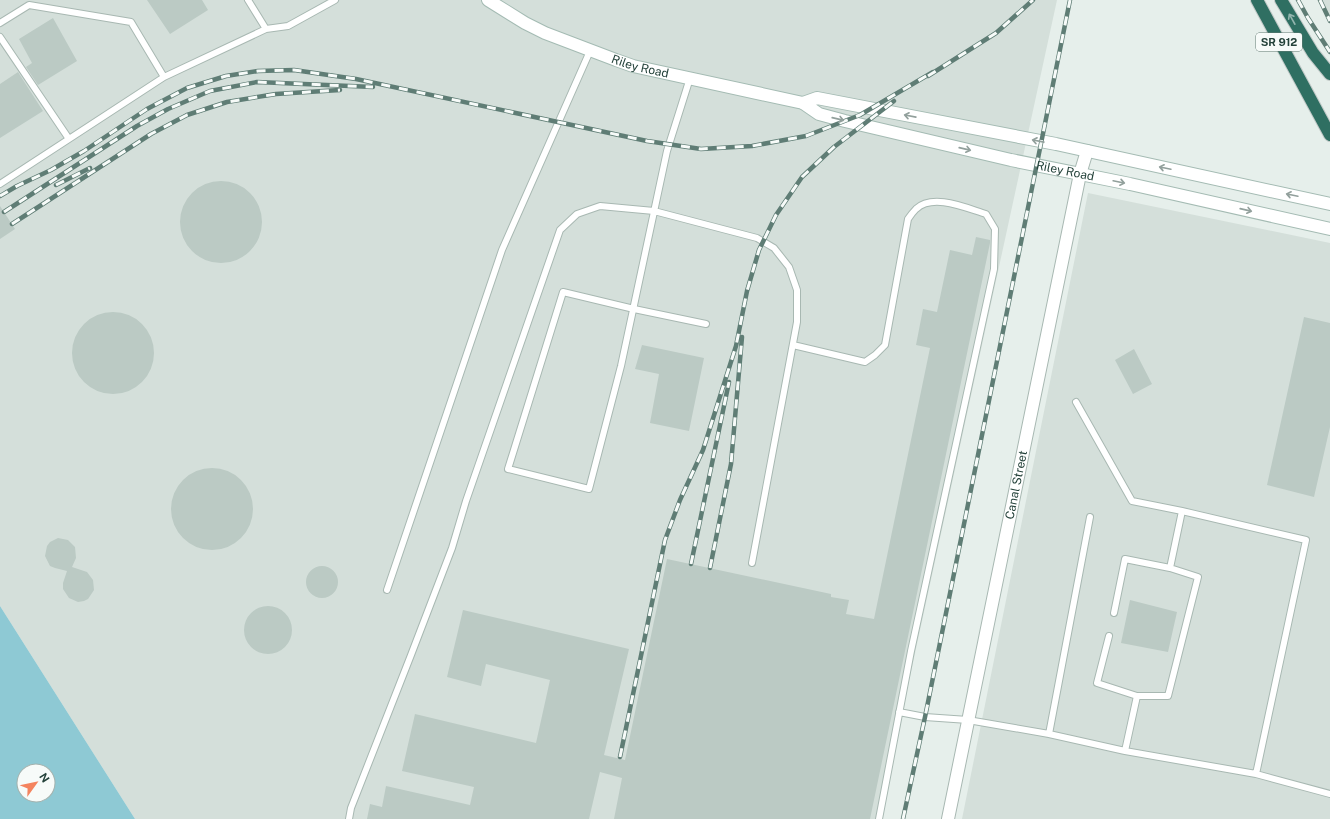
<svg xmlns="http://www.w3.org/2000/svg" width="1330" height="819" font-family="'Public Sans',sans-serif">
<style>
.built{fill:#d4dfda}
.water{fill:#8ec9d4;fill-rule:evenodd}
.building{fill:#bbcac4}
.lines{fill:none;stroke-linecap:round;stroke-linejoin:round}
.lane-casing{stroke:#a8b8b2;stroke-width:8}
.street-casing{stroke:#a8b8b2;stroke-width:14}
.secondary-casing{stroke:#a4bbb3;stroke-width:14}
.highway-casing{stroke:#c2cac8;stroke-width:14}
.lane{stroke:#fff;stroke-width:6}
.street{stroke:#fff;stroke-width:12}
.secondary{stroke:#fff;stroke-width:12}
.highway{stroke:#2f6f62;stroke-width:12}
.rail-casing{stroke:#5f7d75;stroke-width:4.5}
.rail{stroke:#f7fbf9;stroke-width:3;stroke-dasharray:9;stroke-linecap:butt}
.oneway{stroke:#93b5ae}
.oneway2{stroke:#92a09c}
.labels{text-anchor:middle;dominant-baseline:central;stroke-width:3;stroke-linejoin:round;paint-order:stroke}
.shield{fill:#f7fbf9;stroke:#637a73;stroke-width:1}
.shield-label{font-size:11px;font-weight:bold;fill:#24423a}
.street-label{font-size:12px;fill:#24423a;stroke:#f7fbf9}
</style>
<rect width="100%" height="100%" fill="#e6efeb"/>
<path class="built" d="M0,0h1057l-178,819h-744l-135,-213z
M1319,0h11v20z
M1088,193l242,50v576h-368z"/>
<path class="water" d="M0,606l135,213h-135zM24,771h24v24h-24z"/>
<path class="building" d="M147,0h55l6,10 -38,24z
M53,18l24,43 -39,24 -12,-18 6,-4 -13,-24z
M18,72l25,39 -43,27v-54z
M180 222a41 41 0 1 1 82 0a41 41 0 1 1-82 0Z
M0,206l15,23 -15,10z
M976,237l14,3v3l-120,576h-256l8,-41 -22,-6 -11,47h-222l3,-15 12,3 4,-21 84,19 4,-18 -72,-16 13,-57 121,29 14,-63 -64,-16 -5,22 -34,-9 16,-67 166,39 -25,106 21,5 42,-201 164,35v3l18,3 -3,14 28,5 56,-271 -14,-3 7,-36 14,3 13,-62 22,5z
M72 353a41 41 0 1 1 82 0a41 41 0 1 1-82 0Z
M1304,317l26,6v104l-16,70 -47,-12z
M642,345l62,13 -15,73 -39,-8 9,-49 -24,-5z
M1134,349l18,35 -19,10 -18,-34z
M171 509a41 41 0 1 1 82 0a41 41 0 1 1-82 0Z
M58,538l10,2 7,7 1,11 -4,9 15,5 6,8 1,10 -6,9 -4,2 -6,1 -9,-4 -6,-9v-6l4,-12 -12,-3 -5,-2 -5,-10 2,-10 3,-4z
M306 582a16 16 0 1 1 32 0a16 16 0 1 1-32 0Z
M1130,600l47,12 -9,40 -47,-9z
M244 630a24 24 0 1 1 48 0a24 24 0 1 1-48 0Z"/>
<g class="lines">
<g class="lane-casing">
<path id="lane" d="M248,0l18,29 22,-3 47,-26
M0,23l29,-18 102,17 33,55
M0,37l69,102
M690,78l-23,73 -46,215 -32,123 -81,-20 55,-177 71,17 72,15
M0,184l164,-107 102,-48
M793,345l72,17 10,-7 10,-10 23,-126c2,-3 5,-7 8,-10 17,-16 50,-1 70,5l9,15 -1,40 -83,382 -32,168
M1076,402l56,99 50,10
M387,590l115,-340 88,-199
M1114,613l11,-54 45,9
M1109,636l-12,47 40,13
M899,712l26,5 43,3 81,14 76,17 131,23 50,-234 -124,-29 -12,57 28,9 -30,119h-31l-12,55
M1049,734l41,-217
M1256,774l74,20
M349,819l2,-11 60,-153 41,-107 14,-47 94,-271 17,-16 23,-8 54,5 103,27 17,10 15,19 8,23v32l-45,241"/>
</g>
<g class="street-casing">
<g id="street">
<path id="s1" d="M948,819l132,-645 7,-23"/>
</g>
</g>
<g class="secondary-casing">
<g id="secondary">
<path id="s2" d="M488,0l37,23 20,10 71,27 17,6 170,37 16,11 26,7 166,39 119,24 200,45"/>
<path d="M803,103l14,-5 239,46 274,60"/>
</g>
</g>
<g class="highway-casing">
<path id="highway" d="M1257,0l73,135
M1281,0l32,53 17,21"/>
</g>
<use href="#lane" class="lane"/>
<use href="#street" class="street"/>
<use href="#secondary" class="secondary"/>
<use href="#highway" class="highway"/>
<g class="rail-casing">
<path id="rail" d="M1298,0l10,18 22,34
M1320,0l10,21
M928,76l68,-43 37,-33
M56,185l34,-17
M0,196l17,-10 34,-16 33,-19 63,-42 40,-21 39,-12 32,-5 36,-1 62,9 291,62 54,8 51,-3 54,-10 54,-21 73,-43
M4,212l133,-86 31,-17 42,-18 47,-9 116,5
M12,224l139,-90 36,-19 40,-13 49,-8 64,-4
M691,564l38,-182
M710,568l21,-104 11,-127
M620,757l45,-217 15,-40 23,-50 33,-104 11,-55 12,-41 17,-35 26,-38 32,-30 60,-46
M903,819l22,-102 145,-717"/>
</g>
<use href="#rail" class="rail"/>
</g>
<defs><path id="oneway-shaft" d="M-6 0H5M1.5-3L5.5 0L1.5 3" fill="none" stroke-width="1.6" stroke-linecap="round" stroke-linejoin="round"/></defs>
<use class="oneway" href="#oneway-shaft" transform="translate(1292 19) rotate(-119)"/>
<g class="oneway2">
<use href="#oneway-shaft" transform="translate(910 116) rotate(-169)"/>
<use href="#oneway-shaft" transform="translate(838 119) rotate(13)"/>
<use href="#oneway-shaft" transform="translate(1038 141) rotate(-169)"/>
<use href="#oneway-shaft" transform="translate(965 149) rotate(13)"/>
<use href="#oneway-shaft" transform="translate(1165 168) rotate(-168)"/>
<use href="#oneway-shaft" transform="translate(1119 182) rotate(12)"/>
<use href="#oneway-shaft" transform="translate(1292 195) rotate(-168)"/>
<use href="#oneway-shaft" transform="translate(1246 210) rotate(13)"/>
</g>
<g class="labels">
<rect class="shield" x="1256" y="33" width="46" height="18" rx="3"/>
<g class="shield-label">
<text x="1279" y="42">SR 912</text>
</g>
<g class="street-label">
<text stroke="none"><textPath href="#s2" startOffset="167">Riley Road</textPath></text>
<text stroke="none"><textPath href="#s2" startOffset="606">Riley Road</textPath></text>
<text stroke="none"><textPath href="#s1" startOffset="341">Canal Street</textPath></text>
</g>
</g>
<g transform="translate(36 783) rotate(57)"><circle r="19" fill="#f7fbf9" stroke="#a3b1ad"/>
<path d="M0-3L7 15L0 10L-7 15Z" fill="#f4845f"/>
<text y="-6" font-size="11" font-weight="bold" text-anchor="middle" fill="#24423a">N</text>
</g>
</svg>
